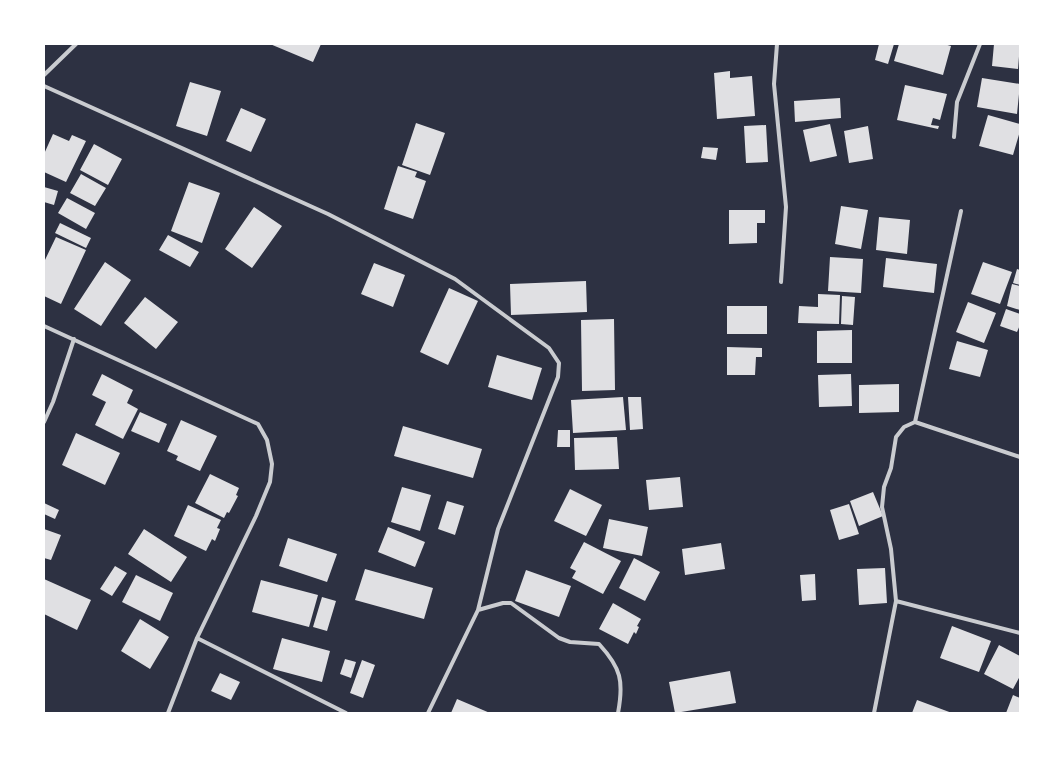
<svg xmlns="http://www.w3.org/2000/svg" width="1064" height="757" font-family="Rubik,sans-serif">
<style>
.building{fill:#e0e0e3}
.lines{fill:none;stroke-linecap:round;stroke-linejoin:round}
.minor{stroke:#caccd0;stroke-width:4}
</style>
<rect width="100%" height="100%" fill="#2d3142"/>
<path class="building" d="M270,44h51l-8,18z
M879,44h15l-6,20 -13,-4z
M899,44h45l7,2 -8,29 -49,-14z
M994,44h26l-2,25 -26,-3z
M730,71v7l22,-2 3,40 -38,3 -3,-46z
M982,78l38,6 -3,30 -40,-7z
M190,82l31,9 -14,45 -31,-10z
M905,85l42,9 -7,26 -7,-2 -2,7 8,1 -1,3 -41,-9z
M840,98l1,20 -46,4 -1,-21z
M241,108l25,11 -15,33 -25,-11z
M988,115l32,9v7l-7,24 -34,-9z
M416,123l29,10 -15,42 -28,-10z
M830,124l7,32 -27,6 -7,-32z
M766,125l2,37 -22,1 -2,-37z
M868,126l5,33 -24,4 -5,-32z
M53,134l16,7 3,-6 14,6 -20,41 -22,-10v-18z
M94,144l28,15 -14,26 -28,-15z
M703,147l15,1 -2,12 -15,-2z
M398,166l19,6 -2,5 11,4 -13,38 -29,-10z
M81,174l25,14 -11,18 -25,-13z
M189,182l31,11 -18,50 -31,-12z
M44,187l14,4 -4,14 -10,-3z
M67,198l28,15 -9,16 -28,-16z
M841,206l27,4 -7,39 -26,-5z
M254,207l28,19 -30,42 -27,-19z
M729,210h36v13h-8v20l-28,1z
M879,217l31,3 -3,34 -31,-4z
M60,223l31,15 -5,10 -31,-15z
M168,235l31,17 -9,15 -31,-17z
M56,237l30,13 -25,54 -17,-8v-34z
M830,257l33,2 -2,34 -33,-2z
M886,258l51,6 -3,29 -51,-6z
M105,262l26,18 -30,46 -27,-17z
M983,262l29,10 -12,32 -29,-10z
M374,263l31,12 -12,32 -32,-13z
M1017,269l3,1v15l-7,-2z
M586,281l1,31 -76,3 -1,-31z
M1012,284l8,2v24l-13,-4z
M449,288l29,13 -30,64 -28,-13z
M818,294l22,1 -1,29 -41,-1 1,-17 19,1z
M842,296l13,1 -2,28 -12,-1z
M145,297l33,25 -22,27 -32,-26z
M968,302l28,11 -12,30 -28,-11z
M727,306h40v28h-40z
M1006,309l14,5v11l-3,7 -17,-6z
M614,319l1,71 -33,1 -1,-71z
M852,330v33h-35v-32z
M957,341l31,9 -8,27 -31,-8z
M727,347l35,1v9h-6l-1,18h-28z
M497,355l45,13 -10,32 -44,-13z
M102,374l31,16 -6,13 11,6 -15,30 -28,-14 11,-23 -14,-7z
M851,374l1,32 -33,1 -1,-32z
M899,384v28l-40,1v-28z
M623,397l3,33 -53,3 -2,-33z
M628,397h13l2,32 -13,1z
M140,412l27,12 -8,19 -28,-12z
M181,420l36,16 -17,35 -24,-11 2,-4 -11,-5z
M403,426l79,23 -9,29 -79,-22z
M558,430h12v17h-13z
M76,433l44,20 -15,32 -43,-20z
M617,437l2,32 -44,1 -1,-32z
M210,474l29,14 -3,7 2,1 -9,17 -2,-1 -3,6 -29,-15z
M680,477l3,30 -34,3 -3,-30z
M402,487l29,8 -11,36 -29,-9z
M570,489l32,16 -16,31 -32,-15z
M873,492l10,24 -24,10 -9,-25z
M447,501l17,5 -9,29 -17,-6z
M44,503l15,7 -4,9 -11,-5z
M849,504l10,30 -20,6 -9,-30z
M188,505l33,15 -4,8 3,1 -5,12 -3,-2 -6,12 -32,-15z
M609,519l39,8 -6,29 -39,-8z
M388,527l37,15 -10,25 -37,-15z
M44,529l17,6 -10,25 -7,-2z
M144,529l43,28 -16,25 -43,-28z
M288,538l49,16 -10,28 -48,-16z
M584,542l37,19 -18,33 -31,-16 4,-7 -6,-3z
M721,543l4,26 -40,6 -3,-26z
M634,558l26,14 -15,29 -26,-13z
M115,566l12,7 -15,23 -12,-7z
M885,568l2,35 -28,2 -2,-36z
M365,569l68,19 -9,31 -69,-19z
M526,570l45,16 -12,31 -44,-16z
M815,574l1,26 -14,1 -2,-26z
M136,575l37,18 -13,28 -38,-19z
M44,579l47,21 -14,30 -33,-16z
M261,580l57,15 -9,32 -57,-15z
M322,597l14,4 -9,30 -14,-4z
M613,603l28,16 -4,7 2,1 -3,7 -2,-2 -6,12 -29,-15z
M140,619l29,18 -19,32 -29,-18z
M952,626l39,15 -12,31 -39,-14z
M282,638l48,13 -8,31 -49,-13z
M999,645l21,11v20l-7,13 -29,-15z
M345,659l11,3 -5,16 -11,-4z
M362,660l13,5 -12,33 -13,-5z
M730,671l6,32 -61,10 -6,-31z
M220,673l20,9 -9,18 -20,-9z
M1013,695l7,3v15h-14z
M457,699l33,14h-39z
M917,700l35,13h-40z"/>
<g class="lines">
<path class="minor" d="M777,44l-3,40 12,123 -5,75
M44,75l32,-31
M44,86l284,128 127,65 94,69 10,15 -1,14 -60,152 -20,81 -50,103
M954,137l3,-35 23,-58
M44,326l214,98 9,16 5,24 -2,18 -14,34 -59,122 -29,75
M44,422l9,-20 21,-63
M915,422l46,-211
M896,601l124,32
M478,610l25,-7h8l48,35 11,4 29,2c22,24 25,37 19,69
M197,638l149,75
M874,713l22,-112 -5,-52 -9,-42 2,-20 7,-19 5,-31 8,-10 11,-5 105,35"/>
</g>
<rect width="1064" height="757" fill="none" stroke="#ffffff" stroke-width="90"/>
</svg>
